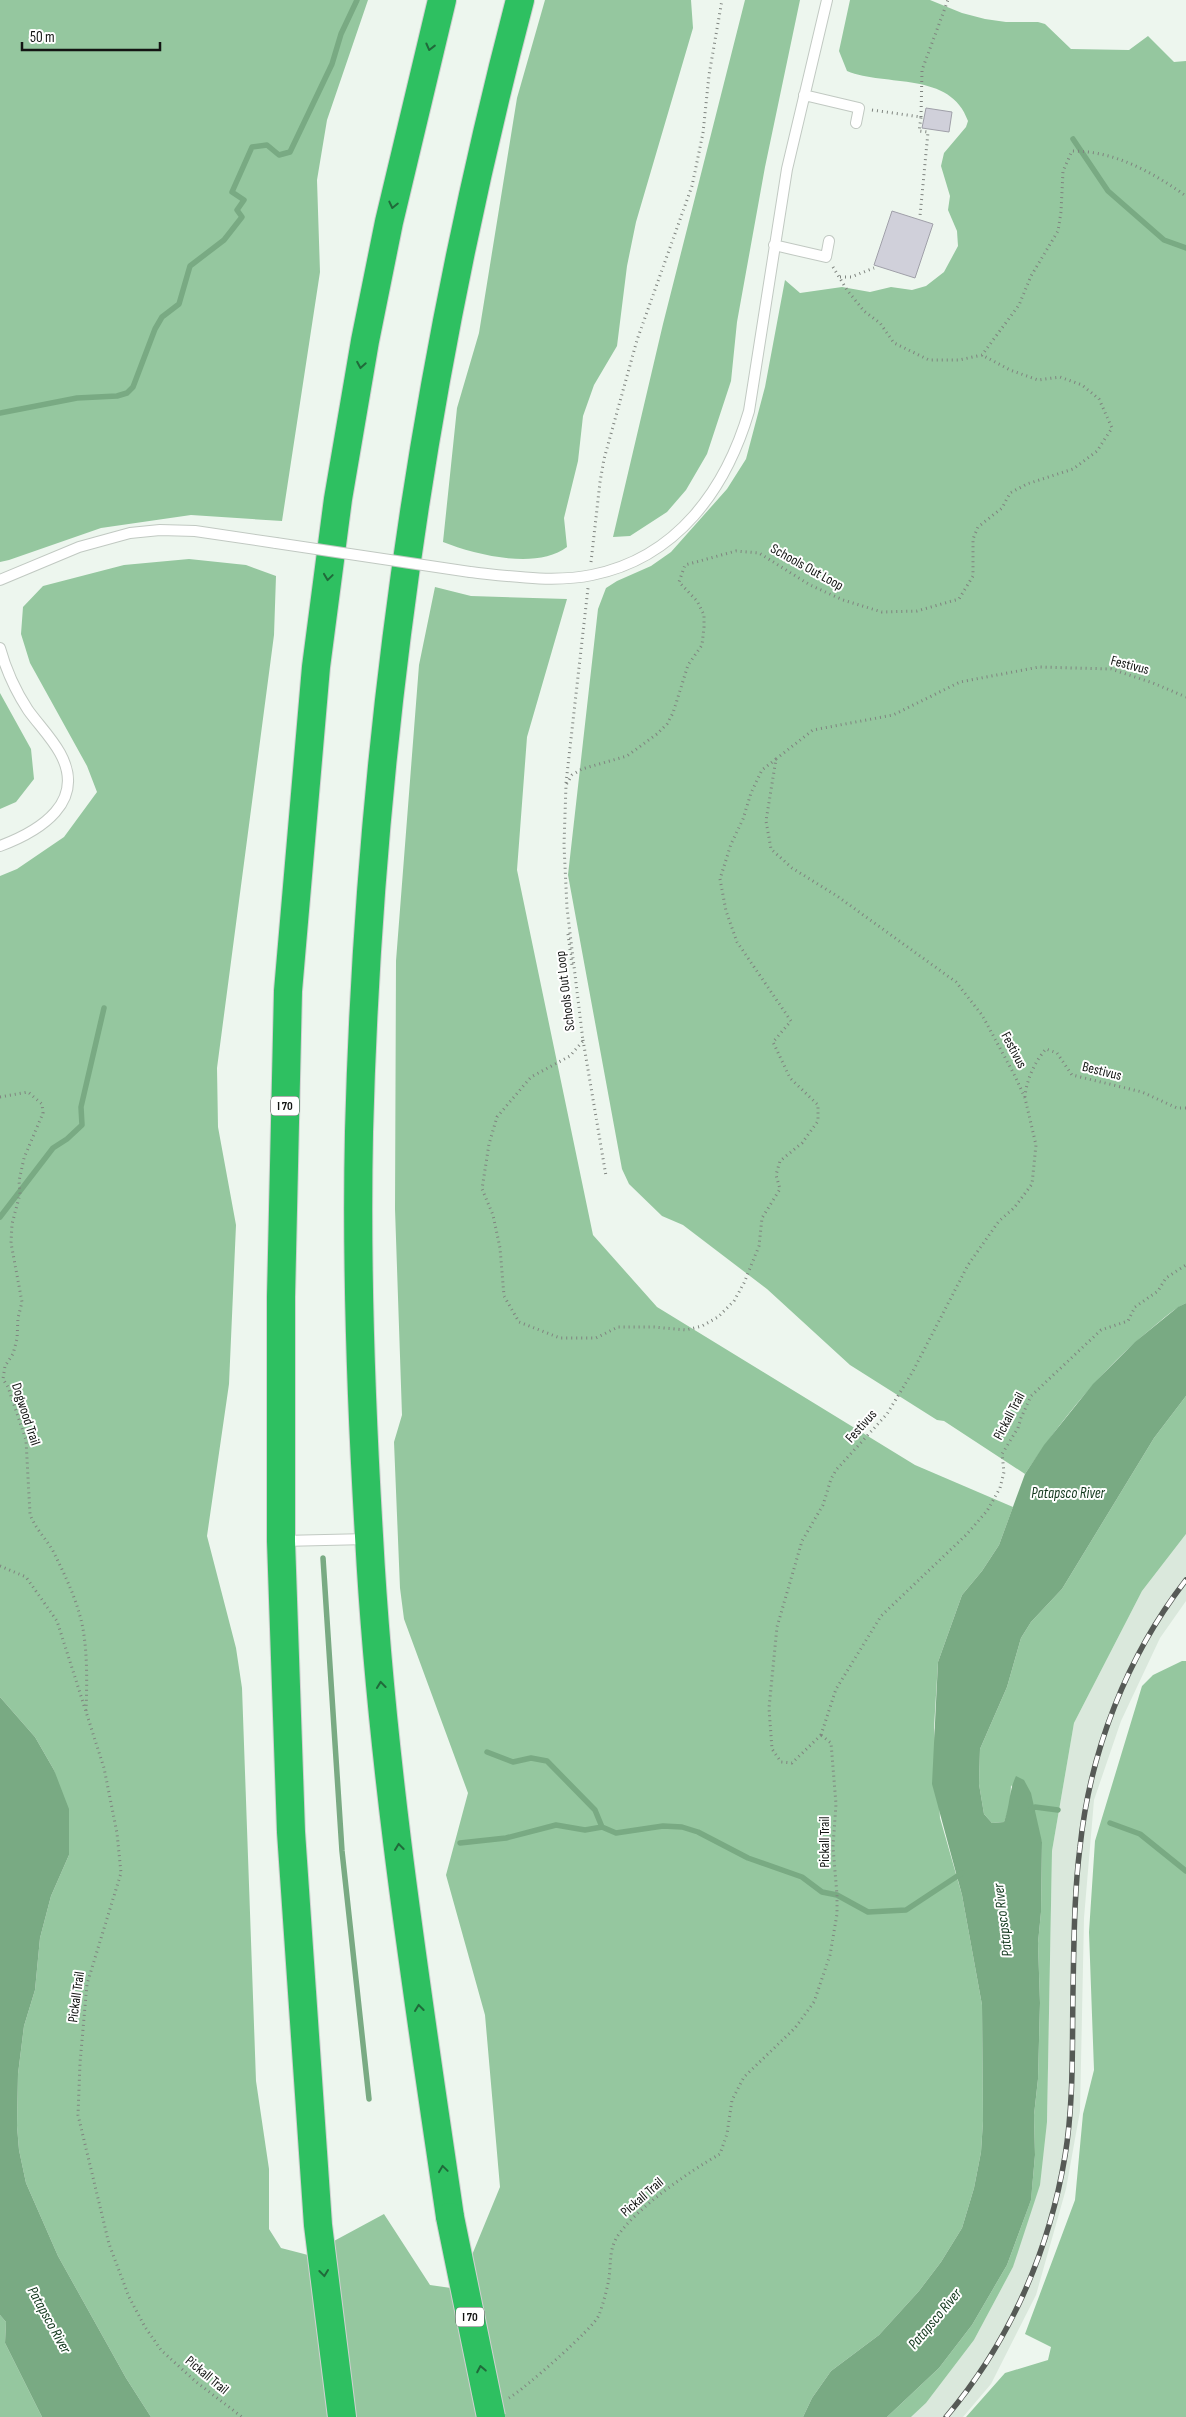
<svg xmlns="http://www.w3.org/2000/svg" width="1186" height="2417" font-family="'Sofia Sans Condensed',sans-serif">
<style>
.built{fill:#dae8dc}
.forest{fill:#95c79f}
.water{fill:#79aa83}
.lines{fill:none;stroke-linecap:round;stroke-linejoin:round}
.stream{stroke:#79aa83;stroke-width:5.5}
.building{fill:#d0d0da;stroke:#a0a0a9}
.service-casing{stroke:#c1c9c2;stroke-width:12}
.motorway-casing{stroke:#d0d0d0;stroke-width:30}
.path{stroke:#7f847f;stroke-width:3;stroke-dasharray:1 4;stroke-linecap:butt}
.service{stroke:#fff;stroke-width:10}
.motorway{stroke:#2ec061;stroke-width:28}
.rail-casing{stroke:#565a56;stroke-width:5.5}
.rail{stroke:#fff;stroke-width:4;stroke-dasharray:11;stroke-linecap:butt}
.service-bridge-casing{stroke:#c1c9c2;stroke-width:12;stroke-linecap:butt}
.motorway-bridge-casing{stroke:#d0d0d0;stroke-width:30;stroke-linecap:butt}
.service-bridge{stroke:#fff;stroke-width:10}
.motorway-bridge{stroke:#2ec061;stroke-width:28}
.oneway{stroke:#206a3a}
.labels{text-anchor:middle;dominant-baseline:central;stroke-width:4;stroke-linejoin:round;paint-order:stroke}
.shield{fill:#fff;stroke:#5a5b5a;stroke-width:1}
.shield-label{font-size:12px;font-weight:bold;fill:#131513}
.street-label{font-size:14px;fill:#131513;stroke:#fff}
.water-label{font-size:15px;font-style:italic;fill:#10361b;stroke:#fff}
</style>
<rect width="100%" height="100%" fill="#edf6ee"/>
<path class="built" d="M1186,1534v67l-26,37 -39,83 -27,79 -10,118 -4,193 -14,78 -30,106 -45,89 -28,33h-52l15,-14 48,-63 39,-73 34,-145 5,-271 22,-128 68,-132z"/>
<path class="forest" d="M0,0h368l-41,120 -10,60 3,92 -38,249 -91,-6 -90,13 -92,32 -9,2z
M545,0h146l2,28 -57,194 -9,44 -10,80 -23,39 -11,31 -5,45 -14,57 3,29c-30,23 -91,8 -124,-5l14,-134 22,-75 38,-235z
M745,0h55l-35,167 -28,155 -6,59 -24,73 -21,36 -19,22 -37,24 -17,1 50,-213z
M850,0h80l32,13 23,6 21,3h32l7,2 26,25 58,1 19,-14 26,26 12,-1v1242c-13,6 -23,16 -34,25 -50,41 -91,92 -127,146l-81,-53 -7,-1 -87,-55 -83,-76 -84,-64 -21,-9 -33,-32 -7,-15 -54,-294 30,-266 8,-21 11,-7 34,-15 20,-14 56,-63 19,-30 19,-72 20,-107 15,13 42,-6 28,5 21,-5 21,3 14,-4 18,-14 14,-26 -1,-15 -9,-21 2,-14 -9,-30 3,-13 22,-26 2,-6c-17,-50 -82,-34 -121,-50l-8,-20z
M189,559l57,6 30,11 -2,59 -57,433 1,59 18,98 -7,159 -22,152 29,112 6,40 14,393 13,88v60l12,19 27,7 76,-41 46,71 28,4 42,-102 -15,-172 -39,-140 22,-82 -64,-174 -4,-31 -6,-146 8,-27 -7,-206 1,-248 23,-296 16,-78 36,9 96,3 -40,138 -10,133 76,365 64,72 258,158 98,42 -14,38 -17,26 -20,24 -24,67 -4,66 6,90 22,77 20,110 1,116 -2,31 -7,36 -12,40 -21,34 -22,29 -40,44 -48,36 -19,27 -9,19h-652l-25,-39 -68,-122 -32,-73 -7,-33 -2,-24 1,-52 6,-48 11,-36 5,-52 11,-42 18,-41 -15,-85 -19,-33 -35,-40v-821l17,-7 47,-32 33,-45 -10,-26 -57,-103 -9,-29 2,-27 20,-21 81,-21z
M0,693l31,56 3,30 -18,23 -16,7z
M1186,1396v138l-44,57 -68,132 -22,128 -5,271 -7,63 -27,82 -39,73 -48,63 -15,14h-24l52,-49 33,-43 35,-60 24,-65 4,-45 -1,-40 4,-36 2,-76 -2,-60 3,-31 1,-70 -31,-57 -1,21 -6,16 -12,1 -8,-9 -5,-30 1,-35 27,-62 14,-49 10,-16 31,-33 92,-151z
M1182,1661h4v756h-220l39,-44 43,-13 3,-13 -26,-13 50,-134 8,-86 11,-44 -5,-138 6,-91 47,-155 11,-11z
M0,2315l6,7 -1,21 37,74h-42z"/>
<path class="water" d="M1186,1303v93l-32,42 -92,151 -31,33 -10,16 -14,49 -27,62 -1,35 5,30 8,9 12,-1c6,-16 5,-32 12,-46l8,4 7,13 11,49 -1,70 -3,31 2,60 -2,76 -4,36 1,40 -4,45 -24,65 -35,60 -33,43 -52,49h-84l9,-19 19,-27 48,-36 40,-44 22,-29 21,-34 12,-40 7,-36 2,-31 -1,-116 -20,-110 -30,-111 6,-122 24,-67 20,-24 17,-26 26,-71 19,-29 49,-61 42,-42 43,-35z
M0,1697l35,40 19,33 15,39v46l-18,41 -11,42 -5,52 -11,36 -6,48 -1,52 2,24 7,33 32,73 68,122 25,39h-109l-37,-74 1,-21 -6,-7z"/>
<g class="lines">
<path class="stream" d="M1073,139l35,52 56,49 22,8
M0,413l77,-15 40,-2 10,-3 6,-6 22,-58 7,-12 17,-13 11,-38 34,-26 18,-23 -5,-7 7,-10 -12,-8 20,-45 15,-2 12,10 11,-3 42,-88 9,-30 16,-34
M0,1217l53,-69 14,-9 15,-14 -1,-18 23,-99
M323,1558l19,293 27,248
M487,1752l26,10 18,-4 16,3 48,49 7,17 14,6 47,-7 19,1 16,5 50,26 54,19 20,15 15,3 31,17 38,-2 56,-37
M1029,1811l6,-4 23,3
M1110,1823l30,11 46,37
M460,1843l46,-5 50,-13 29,5 17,-3"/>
</g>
<path class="building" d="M926,108l26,4 -3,20 -27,-4z
M892,211l41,13 -18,54 -41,-13z"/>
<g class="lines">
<g class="service-casing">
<path id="service" d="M804,95l55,13 -3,15
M774,245l52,12 3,-16
M470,572c38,4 84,11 122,3 85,-17 134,-86 157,-164l38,-242 40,-169
M0,580l79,-33 51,-14 30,-3 35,1 81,12
M0,648c6,22 15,42 28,62 10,14 23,27 32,43 27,49 -20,78 -60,93
M282,1541l86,-2"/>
</g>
<g class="motorway-casing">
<path id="motorway" d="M450,2217c-33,-226 -69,-453 -81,-681 -8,-134 -13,-269 -10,-404 10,-382 64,-762 161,-1132
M342,2417l-24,-192 -27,-393 -10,-291v-244l7,-306 28,-324 22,-168 27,-158 24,-119 53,-222"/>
</g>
<path class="path" d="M872,110l49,7 -2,14 9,1 -8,84
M921,117l1,-47 26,-70
M833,267l14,23 17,21 16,12 14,20 35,17h30l23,-5 37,-50 12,-29 27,-45 3,-19 2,-41 9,-20c43,0 80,21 114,45
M840,277h11l23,-9
M591,562l9,-80 4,-23 33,-119 55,-154 11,-53 6,-58 13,-75
M776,759l-14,11 -11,23 -8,26 -12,25 -11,35 6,32 11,31 54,79 -18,21 17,36 28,27v16l-16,22 -22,18 -4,14 4,14 -18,29 -3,28 -15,37 -10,18 -16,16 -16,9 -16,4 -32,-3h-36l-22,11h-36l-41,-16 -15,-26 -4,-48 -7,-33 -11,-26 7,-45 8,-27 34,-40 39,-21 13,-15 -16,-133 -3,-63 2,-60 6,-10 10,-6 45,-13 30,-22 10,-10 6,-11 15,-48 14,-20 2,-18v-12l-7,-14 -18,-19 6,-17 51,-14 23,2 51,32 33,15 39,12 35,-1 42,-12 14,-23v-37l5,-12 24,-19 8,-15 17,-9 46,-15 24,-18 15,-23 -13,-29 -17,-14 -22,-8 -22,3 -28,-10 -28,-15
M566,783l22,-195
M568,934l4,31
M583,1040l23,136
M0,1097l28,-5 14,12 1,9 -19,45 -5,23 1,13 -8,30 -1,19 11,59 -4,16 -1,21 -4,15 -8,12 -2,13 5,8 18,53 4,74c5,15 17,25 24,39 10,20 20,41 26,63 8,28 7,67 6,96
M1025,1097c1,-16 10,-36 21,-48l11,4 15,22 70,17 35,16h9
M0,1566l26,11 31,44 47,147 13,65 4,40 -34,111 -7,79 -2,52 31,129 20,53 16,30 16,23 34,31 47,36
M821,1735l-29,28 -11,-1 -9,-13 -3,-41 8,-81 25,-86 21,-36 8,-26 5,-9 51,-56 26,-43 55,-106 31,-44 15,-13 18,-24 4,-39 -11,-47 -10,-22 -33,-61 -26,-33 -119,-86 -45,-28 -21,-19 -5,-28 10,-62 37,-29 80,-15 67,-33 79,-15 72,2 42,14 33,14
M821,1735l15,-46 45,-73 85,-81 21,-24 13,-23 4,-16 -2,-18 16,-26 3,-10 10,-22 70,-66 27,-9 7,-14 23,-16 8,-13 20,-13
M509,2398c14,-8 85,-70 90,-83 4,-11 8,-25 10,-37 2,-14 0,-28 8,-41 19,-29 73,-66 103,-83l7,-20 5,-34 12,-23 51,-49 19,-26 16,-47 7,-41v-19l-4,-48 3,-43 -5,-61 -10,-8"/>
<use href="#service" class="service"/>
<use href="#motorway" class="motorway"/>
<g class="rail-casing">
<path id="rail" d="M946,2417c63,-74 103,-165 119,-261 9,-55 7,-111 8,-166 1,-47 1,-96 7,-143 10,-96 47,-191 106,-267"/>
</g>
<use href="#rail" class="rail"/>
<g class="service-bridge-casing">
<path id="service-bridge" d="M276,543l194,29"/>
</g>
<g class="motorway-bridge-casing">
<path id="motorway-bridge" d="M450,2217l41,200"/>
</g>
<use href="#service-bridge" class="service-bridge"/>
<use href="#motorway-bridge" class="motorway-bridge"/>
</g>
<defs><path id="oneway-chevron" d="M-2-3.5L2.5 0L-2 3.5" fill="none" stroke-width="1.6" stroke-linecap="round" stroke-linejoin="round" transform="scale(1.25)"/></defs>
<g class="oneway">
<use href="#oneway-chevron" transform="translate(430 47) rotate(104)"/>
<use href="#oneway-chevron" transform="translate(393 205) rotate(103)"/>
<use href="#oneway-chevron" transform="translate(361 365) rotate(100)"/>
<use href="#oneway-chevron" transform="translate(328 577) rotate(98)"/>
<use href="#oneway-chevron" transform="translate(381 1685) rotate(-96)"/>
<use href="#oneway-chevron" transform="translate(399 1847) rotate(-97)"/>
<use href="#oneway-chevron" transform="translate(419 2008) rotate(-97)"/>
<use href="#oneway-chevron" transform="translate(443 2169) rotate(-98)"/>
<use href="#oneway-chevron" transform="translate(324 2273) rotate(83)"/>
<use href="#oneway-chevron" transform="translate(481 2369) rotate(-101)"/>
</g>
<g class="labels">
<g class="shield">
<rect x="271" y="1096.5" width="28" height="19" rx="4"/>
<rect x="456" y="2307.5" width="28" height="19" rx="4"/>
</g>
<g class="shield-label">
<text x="285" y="1106">I 70</text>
<text x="470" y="2317">I 70</text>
</g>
<g class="street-label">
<text transform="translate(807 567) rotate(29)">Schools Out Loop</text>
<text transform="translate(1130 665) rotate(15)">Festivus</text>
<text transform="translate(565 991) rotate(-97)">Schools Out Loop</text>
<text transform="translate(1014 1050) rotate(62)">Festivus</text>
<text transform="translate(1102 1071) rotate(14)">Bestivus</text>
<text transform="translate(26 1414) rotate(72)">Dogwood Trail</text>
<text transform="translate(1009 1416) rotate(-62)">Pickall Trail</text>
<text transform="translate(861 1426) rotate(-48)">Festivus</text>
<text transform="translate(824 1842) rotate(-90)">Pickall Trail</text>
<text transform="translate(76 1997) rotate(-82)">Pickall Trail</text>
<text transform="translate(642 2197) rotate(-41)">Pickall Trail</text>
<text transform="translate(207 2375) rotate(40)">Pickall Trail</text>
</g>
<g class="water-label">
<text x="1068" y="1493">Patapsco River</text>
<text transform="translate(1003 1920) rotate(-97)">Patapsco River</text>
<text transform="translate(935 2319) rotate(-50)">Patapsco River</text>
<text transform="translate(49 2320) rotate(61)">Patapsco River</text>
</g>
</g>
<path d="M22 42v8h138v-8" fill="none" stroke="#131513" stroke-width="2.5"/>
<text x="30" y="42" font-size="15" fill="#131513" stroke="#ffffff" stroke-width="4" paint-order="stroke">50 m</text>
</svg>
